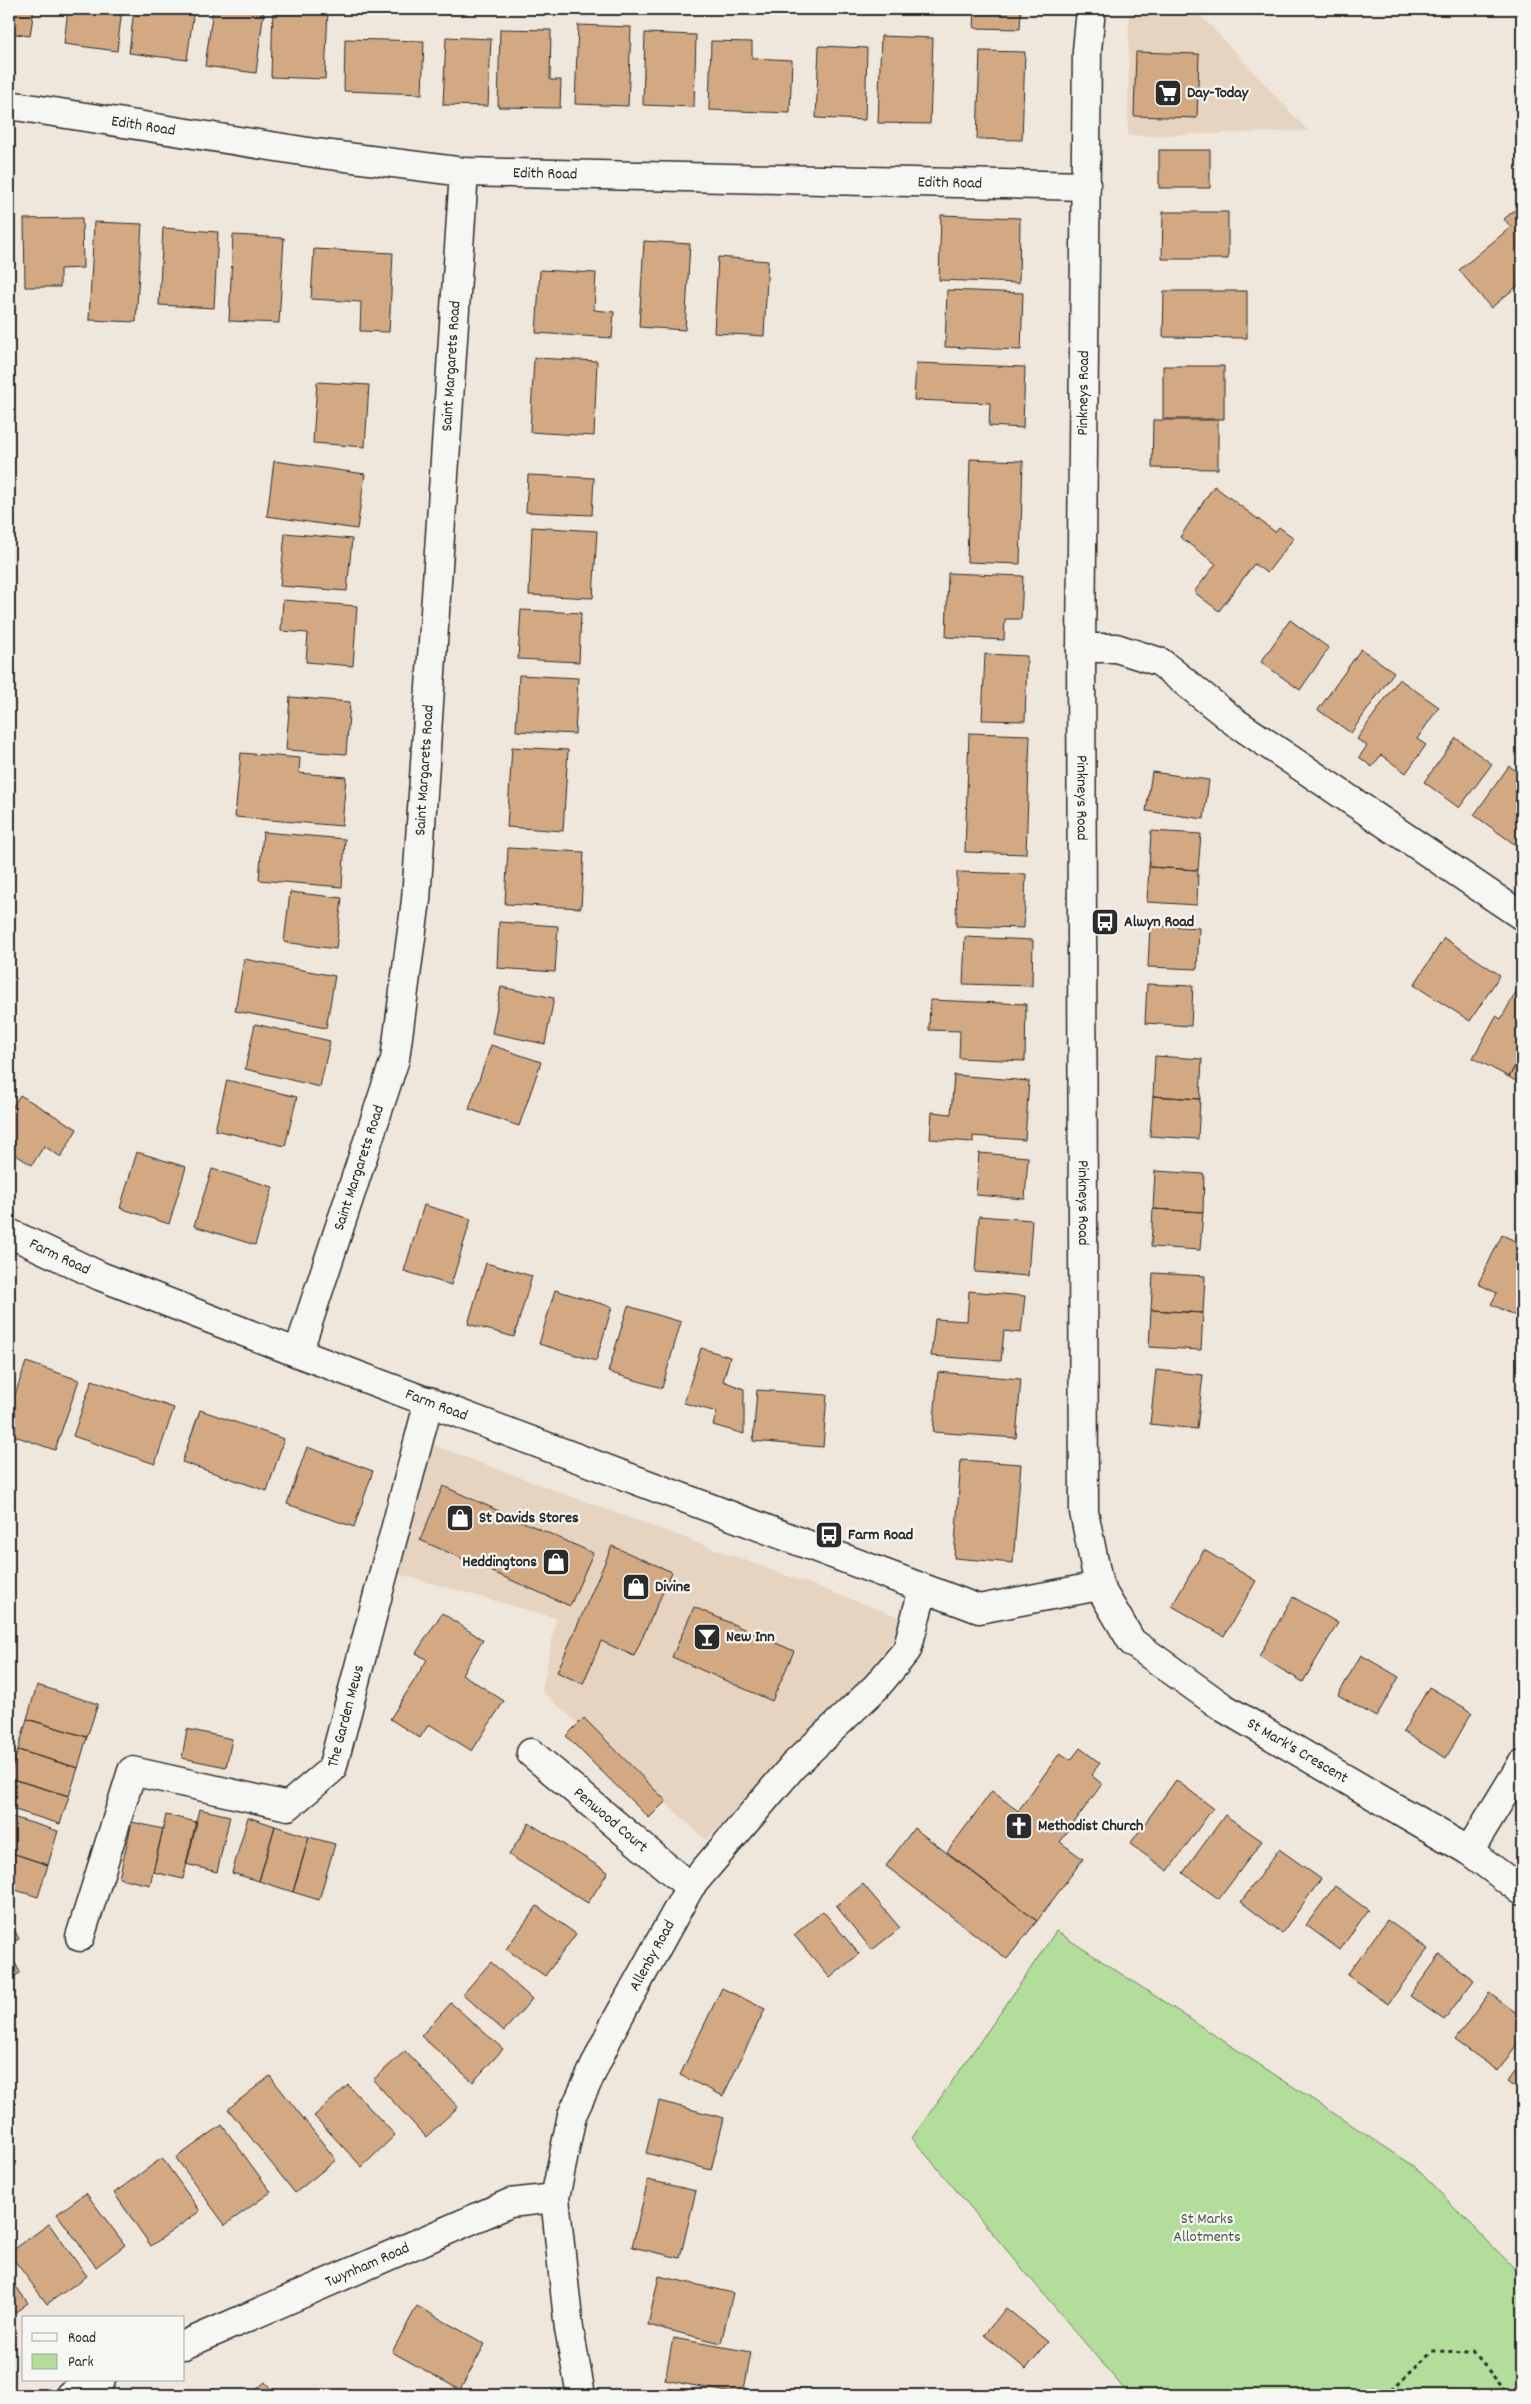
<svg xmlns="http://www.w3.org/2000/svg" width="1531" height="2404" font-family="Dekko,sans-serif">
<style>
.built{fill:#e6d4c1}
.green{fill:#b2dd9a;stroke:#6e8462}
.building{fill:#d2a983;stroke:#2b2b2b}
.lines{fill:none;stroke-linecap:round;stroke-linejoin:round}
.minor-casing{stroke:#2b2b2b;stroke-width:31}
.path{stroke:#2b2b2b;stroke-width:3;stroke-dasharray:4 4;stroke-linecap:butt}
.minor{stroke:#f6f6f2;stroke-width:28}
.labels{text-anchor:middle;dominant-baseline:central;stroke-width:4.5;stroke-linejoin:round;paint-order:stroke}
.poi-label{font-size:16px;font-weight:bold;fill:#2b2b2b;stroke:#f6f6f2;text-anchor:start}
.street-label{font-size:16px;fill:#2b2b2b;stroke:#f6f6f2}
.park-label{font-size:16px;fill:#4d5847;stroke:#f6f6f2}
</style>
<rect width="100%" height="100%" fill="#efe7dc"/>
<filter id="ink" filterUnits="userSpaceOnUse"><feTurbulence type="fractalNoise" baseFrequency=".02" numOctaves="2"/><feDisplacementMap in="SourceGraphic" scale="10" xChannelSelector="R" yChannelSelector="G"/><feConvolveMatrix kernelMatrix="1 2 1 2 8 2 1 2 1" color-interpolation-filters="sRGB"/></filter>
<g filter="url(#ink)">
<path class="built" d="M1129,9h66l113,122 -180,5z
M427,1443l475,175 -15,33 -42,50 -139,139 -164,-149 14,-73 -158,-44z"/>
<path class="green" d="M1056,1931l358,235 108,110v119h-393l-217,-257 91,-129z"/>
<path class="building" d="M9,9h25l-4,27 -21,-3z
M68,9h54l-5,42 -53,-7z
M134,9h60l-7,51 -58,-7z
M213,9h51l-8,64 -51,-7z
M273,9h55l-3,70 -54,-2z
M975,9h46l-1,20 -46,-1z
M578,25l53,2 -3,79 -53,-2z
M500,29l51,1 -1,50h11l-1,28 -62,-1z
M645,33l51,2 -2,72 -51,-2z
M881,36l52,2 -3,86 -52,-1z
M446,37l45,2 -3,67 -45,-1z
M345,39l79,2 -2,53 -78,-3z
M711,41l41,1v16l40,2 -2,53 -81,-3z
M819,46l48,2 -2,72 -49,-2z
M980,51l45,1 -3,88 -45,-1z
M1136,52l63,2 -2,64 -63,-2z
M1159,150h51v38h-51z
M1522,204v78l-31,26 -32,-38 52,-43 -7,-8z
M1163,212h65v47h-66z
M941,215l79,3 -1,65 -80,-3z
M82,218l1,50 -23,1v18h-35l-1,-68z
M94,222l48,2 -6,98 -47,-2z
M163,228l55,4 -4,76 -55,-3z
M233,235l51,3 -5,85 -50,-2z
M644,241l46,3 -5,86 -46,-3z
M314,249l79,4 -4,79 -29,-1 1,-29 -50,-3z
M718,257l50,4 -4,75 -50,-3z
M540,270l56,3 -2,37 20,2 -2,26 -76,-5z
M947,290l76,3 -2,57 -76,-3z
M1164,291h83v47l-84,-1z
M534,358l63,3 -3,75 -64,-4z
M916,363l109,4 -2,61 -34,-2 1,-23 -76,-3z
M1163,366h61v53h-61z
M317,382l52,3 -4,62 -52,-4z
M1153,420h65v49l-66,-1z
M970,459l53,2 -3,103 -53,-2z
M274,461l91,13 -8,55 -90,-13z
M528,475l66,3 -2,37 -66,-3z
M1214,486l61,46 4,-5 15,11 -27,35 -13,-9 -35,47 -25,-19 22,-28 -36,-27z
M532,527l65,4 -4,67 -64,-3z
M285,533l67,6 -5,52 -67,-5z
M948,573l75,3 -2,43h-16l-1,21 -58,-3z
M283,600l74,6 -4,60 -47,-4 2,-29 -27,-2z
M521,610l60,3 -2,49 -61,-3z
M1290,620l39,28 -29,42 -39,-28z
M1361,649l33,23 -43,61 -33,-23z
M985,654l42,2 -2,65 -43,-1z
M519,675l59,3 -3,56 -59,-3z
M1399,679l40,28 -22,32 9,6 -20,28 -25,-18 -9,12 -13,-10 8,-11 -10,-7z
M290,697l60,5 -4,52 -60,-4z
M969,733l61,2 -4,119 -61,-2z
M1456,738l36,26 -33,44 -35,-26z
M512,747l56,3 -5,81 -56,-4z
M241,753l59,5 -1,15 47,4 -4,49 -107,-9z
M1509,766l13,9v64l-5,7 -43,-31z
M1152,772l57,8 -5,39 -58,-8z
M1151,831l50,3 -3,36 -49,-3z
M263,832l82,7 -3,48 -83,-7z
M508,848l76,4 -3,56 -76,-4z
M1149,867l49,3 -1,35 -50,-3z
M957,872l69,2 -2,54 -68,-2z
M290,892l52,6 -6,51 -52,-7z
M499,922l59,4 -3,46 -58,-4z
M1150,925l49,3 -2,41 -49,-2z
M965,937l68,3 -1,46 -69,-2z
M1444,938l56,37 -30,46 -56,-36z
M244,959l91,17 -9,52 -91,-17z
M1147,984l46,2 -2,40 -46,-3z
M501,987l53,11 -9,46 -53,-11z
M1517,990l5,3v61l-13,23 -36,-19 23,-42 5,3z
M930,1000l96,4 -1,57 -66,-3 1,-27 -31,-1z
M255,1024l75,17 -10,46 -75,-18z
M491,1045l50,17 -22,64 -50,-17z
M1522,1054v31l-13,-8z
M1155,1056l47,3 -2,40 -47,-3z
M954,1075l75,6 -4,59 -52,-4v6l-43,-3 2,-27 19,2z
M227,1080l70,17 -12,49 -70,-16z
M20,1095l57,34 -16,28 -17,-11 -12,19 -23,-14v-38z
M1153,1096l47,3 -2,40 -48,-3z
M137,1152l49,15 -17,57 -49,-16z
M979,1153l49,4 -3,42 -49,-4z
M212,1169l61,18 -18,58 -61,-19z
M1155,1171l49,3 -1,38 -50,-3z
M424,1205l47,14 -20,66 -47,-14z
M1153,1209l50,3 -3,38 -49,-3z
M979,1216l53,4 -4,56 -53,-4z
M1502,1235l20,9v75l-31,-15 6,-11 -19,-9z
M486,1263l46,13 -18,61 -46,-13z
M1153,1273l52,3 -2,37 -52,-3z
M555,1290l57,17 -16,54 -57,-17z
M969,1291l56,5 -4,37 -17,-2 -3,30 -70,-5 4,-37 32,2z
M628,1306l53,16 -19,66 -54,-16z
M1151,1310l52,3 -2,37 -52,-3z
M701,1348l29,9 -7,24 21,8v45l-31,-9 4,-13 -33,-9z
M26,1362l53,18 -24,70 -46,-16v-21z
M1156,1370l47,5 -6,54 -47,-5z
M938,1372l83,7 -5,59 -83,-6z
M92,1380l82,28 -19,56 -82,-28z
M757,1390l70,5 -4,52 -70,-6z
M200,1410l84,29 -17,52 -85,-29z
M307,1447l66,24 -19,56 -67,-23z
M961,1460l60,4 -8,99 -59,-5z
M443,1486l150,67 -23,53 -150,-66z
M612,1546l60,26 -38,84 -33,-15 -18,43 -26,-12z
M1204,1550l52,31 -32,55 -52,-30z
M1293,1597l45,26 -35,59 -44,-26z
M694,1607l100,44 -22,50 -100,-44z
M442,1613l41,27 -21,34 42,27 -32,50 -43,-27 -9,14 -30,-19 37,-59 -11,-7z
M1361,1655l38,22 -23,40 -38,-22z
M37,1685l61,19 -11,33 -60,-18z
M1429,1687l43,25 -26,46 -43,-26z
M584,1718l82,83 -17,17 -83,-82z
M27,1719l60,18 -9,31 -60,-18z
M187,1729l45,10 -6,28 -44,-9z
M1080,1748l20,15 -9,12 11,9 -42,58 23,17 -46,62 -90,-69 45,-61 26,20 42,-58 11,7z
M18,1750l60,18 -9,28 -60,-18z
M9,1778l60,18 -9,28 -51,-16z
M1176,1780l37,28 -45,63 -38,-27z
M199,1809l31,7 -13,56 -31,-8z
M166,1815l31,7 -14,57 -30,-7z
M1225,1815l37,26 -43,58 -36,-26z
M9,1816l49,15 -10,34 -39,-13z
M248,1817l27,9 -16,55 -27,-8z
M132,1822l31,7 -13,56 -31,-7z
M529,1823l79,49 -20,31 -79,-48z
M275,1826l34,11 -16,55 -34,-11z
M914,1828l123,93 -30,38 -121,-93z
M309,1837l26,7 -16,56 -26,-8z
M1279,1849l42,30 -39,54 -41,-31z
M9,1852l39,13 -10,32 -29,-9z
M863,1884l37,44 -28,22 -36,-44z
M1335,1886l33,24 -28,40 -34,-25z
M537,1906l39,28 -31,42 -39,-27z
M823,1911l36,43 -29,24 -36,-43z
M9,1919l10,20 -10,5z
M1387,1920l41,29 -40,55 -41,-29z
M9,1950l11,23 -11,6z
M1440,1955l34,25 -30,40 -34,-24z
M491,1962l41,37 -28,32 -41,-37z
M722,1988l43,21 -42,87 -43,-21z
M1489,1993l33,24v20l-24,34 -43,-31z
M451,2003l52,46 -30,33 -52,-46z
M405,2051l53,56 -32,30 -53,-57z
M1522,2061v31l-14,-11z
M270,2076l66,84 -41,33 -67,-84z
M348,2085l47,50 -33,32 -48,-51z
M659,2101l65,17 -13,52 -65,-17z
M222,2125l49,67 -46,33 -49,-67z
M162,2158l38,53 -49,35 -37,-53z
M648,2180l48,11 -16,67 -48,-11z
M86,2193l39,52 -29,22 -39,-53z
M49,2224l38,52 -40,28 -38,-51z
M659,2276l74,17 -12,50 -73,-18z
M9,2277l19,26 -19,14z
M417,2306l68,38 -25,46 -68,-38z
M1006,2308l42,34 -22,27 -42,-34z
M673,2338l78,14 -8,43 -78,-15z
M265,2382l11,13h-26z"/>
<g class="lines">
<g class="minor-casing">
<g id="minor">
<path id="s1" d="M1091,9l-4,42 -6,597 3,864 15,74 33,56 92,66 245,143 53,40"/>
<path id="s2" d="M9,105l306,48 149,19 622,14"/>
<path d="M1081,648h35l44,14 75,60 287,194"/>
<path id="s3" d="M9,1233l91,43 198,77 681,256 120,-23"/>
<path id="s4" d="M298,1353l97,-294 21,-159 48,-728"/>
<path id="s5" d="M531,1753l159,134"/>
<path d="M1469,1851l53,-87"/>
<path id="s6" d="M80,1937l52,-166 156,35 44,-37 97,-368"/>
<path id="s7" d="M184,2345l326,-142 45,-5"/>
<path d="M70,2395l31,-15"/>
<path id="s8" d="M581,2395l-12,-66 -14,-131 17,-83 41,-88 77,-140 103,-121 83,-79 31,-37 16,-61"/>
</g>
</g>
<path class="path" d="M1386,2395l46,-44 41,1 36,43"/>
<use href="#minor" class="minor"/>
</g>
</g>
<defs>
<g id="supermarket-square" transform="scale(1.4375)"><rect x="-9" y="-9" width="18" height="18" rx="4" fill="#2b2b2b" stroke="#f6f6f2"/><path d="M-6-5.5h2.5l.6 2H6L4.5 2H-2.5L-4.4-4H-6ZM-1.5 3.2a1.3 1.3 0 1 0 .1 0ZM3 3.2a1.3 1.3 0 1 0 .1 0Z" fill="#fff"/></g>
<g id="bus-square" transform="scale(1.4375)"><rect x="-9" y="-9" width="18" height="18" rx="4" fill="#2b2b2b" stroke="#f6f6f2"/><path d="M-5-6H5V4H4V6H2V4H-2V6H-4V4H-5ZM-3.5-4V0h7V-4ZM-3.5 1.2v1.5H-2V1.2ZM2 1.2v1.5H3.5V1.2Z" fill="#fff"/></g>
<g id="shop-square" transform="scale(1.4375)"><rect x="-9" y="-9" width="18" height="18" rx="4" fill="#2b2b2b" stroke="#f6f6f2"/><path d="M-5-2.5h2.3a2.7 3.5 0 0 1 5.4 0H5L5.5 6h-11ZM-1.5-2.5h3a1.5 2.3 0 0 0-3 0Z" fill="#fff"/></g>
<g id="bar-square" transform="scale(1.4375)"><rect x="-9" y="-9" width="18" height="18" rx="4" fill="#2b2b2b" stroke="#f6f6f2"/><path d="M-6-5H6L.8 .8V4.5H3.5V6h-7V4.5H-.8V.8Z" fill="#fff"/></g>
<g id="church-square" transform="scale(1.4375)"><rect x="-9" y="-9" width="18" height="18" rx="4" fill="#2b2b2b" stroke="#f6f6f2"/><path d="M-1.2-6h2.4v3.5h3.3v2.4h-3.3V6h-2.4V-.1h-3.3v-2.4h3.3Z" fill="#fff"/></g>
</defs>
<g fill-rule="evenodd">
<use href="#supermarket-square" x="1168" y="93"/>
<use href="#bus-square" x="1105" y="922"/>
<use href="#shop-square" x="460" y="1518"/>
<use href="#bus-square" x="829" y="1535"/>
<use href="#shop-square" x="556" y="1562"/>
<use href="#shop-square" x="636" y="1587"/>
<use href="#bar-square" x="707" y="1637"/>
<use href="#church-square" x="1019" y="1826"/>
</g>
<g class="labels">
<g class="poi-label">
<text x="1187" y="93">Day-Today</text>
<text x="1124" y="922">Alwyn Road</text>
<text x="479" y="1518">St Davids Stores</text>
<text x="848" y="1535">Farm Road</text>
<text x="537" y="1562" text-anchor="end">Heddingtons</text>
<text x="655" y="1587">Divine</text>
<text x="726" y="1637">New Inn</text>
<text x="1038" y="1826">Methodist Church</text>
</g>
<g class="street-label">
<text stroke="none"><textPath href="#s2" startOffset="136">Edith Road</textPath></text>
<text stroke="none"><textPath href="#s2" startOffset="541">Edith Road</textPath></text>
<text stroke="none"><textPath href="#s2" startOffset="946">Edith Road</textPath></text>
<text stroke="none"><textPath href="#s4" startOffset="1005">Saint Margarets Road</textPath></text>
<text transform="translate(1084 393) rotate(-89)">Pinkneys Road</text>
<text stroke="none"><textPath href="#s4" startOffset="600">Saint Margarets Road</textPath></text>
<text stroke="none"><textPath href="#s1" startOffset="789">Pinkneys Road</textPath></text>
<text stroke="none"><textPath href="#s4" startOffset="195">Saint Margarets Road</textPath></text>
<text stroke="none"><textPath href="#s1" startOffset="1194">Pinkneys Road</textPath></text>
<text stroke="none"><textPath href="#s3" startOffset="56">Farm Road</textPath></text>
<text stroke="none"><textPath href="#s3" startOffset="461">Farm Road</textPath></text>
<text stroke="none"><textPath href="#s6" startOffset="446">The Garden Mews</textPath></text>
<text stroke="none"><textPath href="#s1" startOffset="1842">St Mark's Crescent</textPath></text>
<text stroke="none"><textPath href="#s5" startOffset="104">Penwood Court</textPath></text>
<text stroke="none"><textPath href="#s8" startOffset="462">Allenby Road</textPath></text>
<text stroke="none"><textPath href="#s7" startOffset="200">Twynham Road</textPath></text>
</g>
<g class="park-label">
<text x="1207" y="2219">St Marks<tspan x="1207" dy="18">Allotments</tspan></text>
</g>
</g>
<rect width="1531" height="2404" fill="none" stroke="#f6f6f2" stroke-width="30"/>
<rect x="15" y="15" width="1501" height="2374" fill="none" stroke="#2b2b2b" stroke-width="2" filter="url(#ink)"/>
<rect x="22" y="2316" width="162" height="65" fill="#f6f6f2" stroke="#a5a5a2"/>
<rect x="32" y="2333" width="25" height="8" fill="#f6f6f2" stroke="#a5a5a2"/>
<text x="68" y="2342" font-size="15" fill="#2b2b2b">Road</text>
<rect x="32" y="2354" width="25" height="15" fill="#b2dd9a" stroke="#a5a5a2"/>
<text x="68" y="2366" font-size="15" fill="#2b2b2b">Park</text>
</svg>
